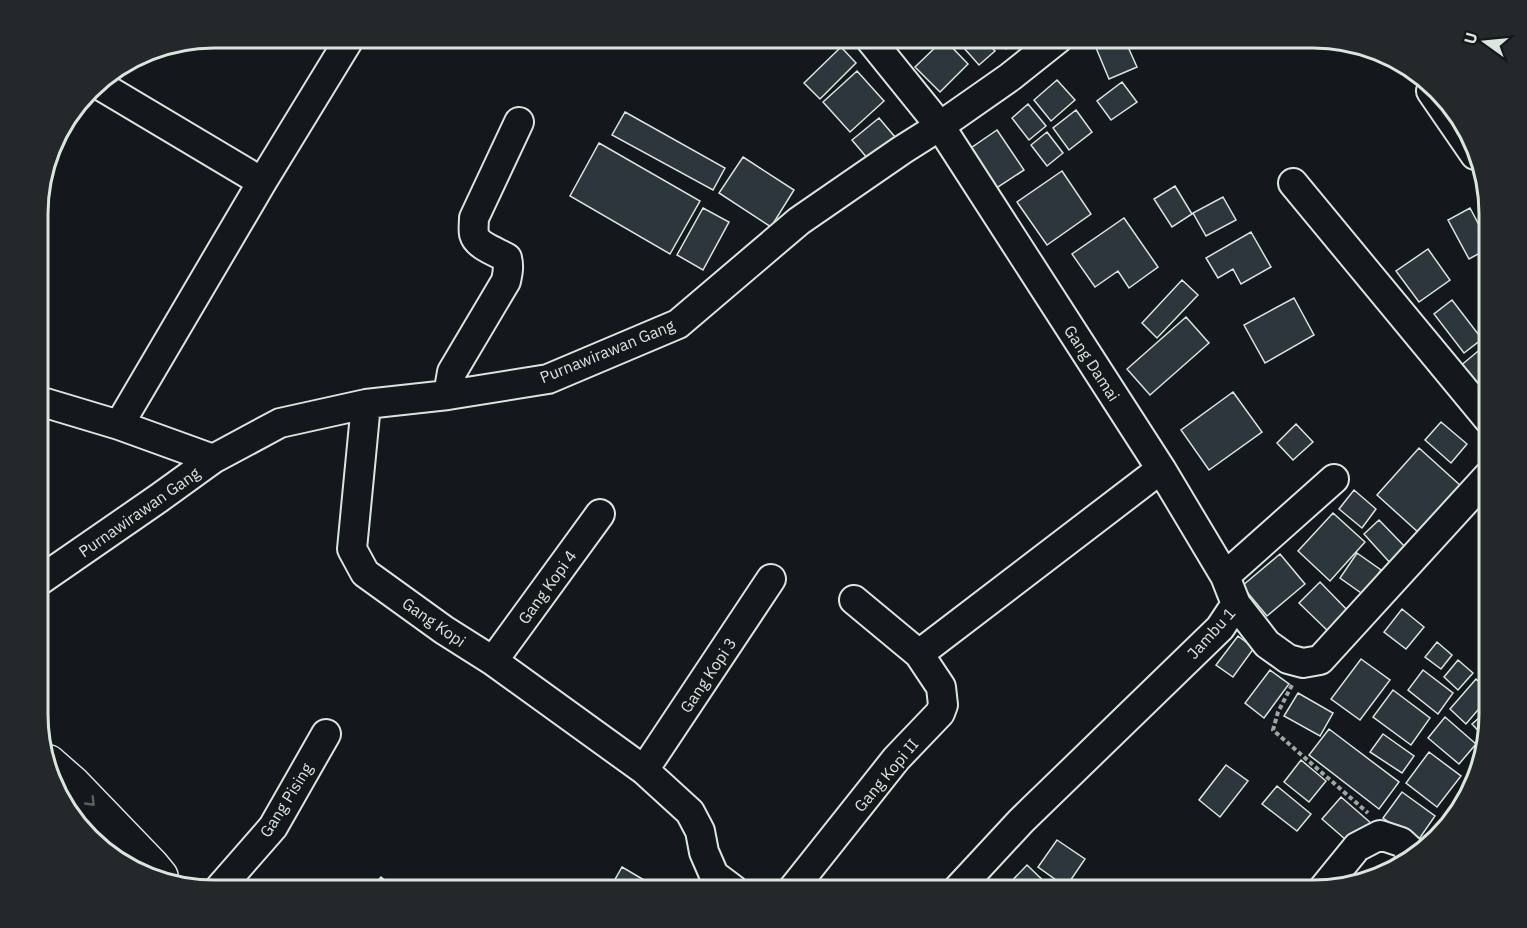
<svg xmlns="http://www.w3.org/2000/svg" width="1527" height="928" font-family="'IBM Plex Sans',sans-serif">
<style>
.building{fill:#2c363c;stroke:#d8e6dc;stroke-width:1.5}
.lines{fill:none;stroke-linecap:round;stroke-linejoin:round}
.minor-casing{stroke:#d8e6dc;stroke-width:32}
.major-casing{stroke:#d8e6dc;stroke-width:36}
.path{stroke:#9da8a2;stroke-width:4;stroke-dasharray:4.5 3;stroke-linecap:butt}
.minor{stroke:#14181c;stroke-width:28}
.major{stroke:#14181c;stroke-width:33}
.oneway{stroke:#59605f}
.labels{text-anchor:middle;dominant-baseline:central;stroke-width:4.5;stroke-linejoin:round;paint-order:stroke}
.street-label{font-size:16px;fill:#d8e6dc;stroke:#14181c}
.rim{fill:none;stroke:#d8e6dc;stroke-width:3}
</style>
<rect width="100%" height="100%" fill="#14181c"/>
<path class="building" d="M955,38h28l12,13 -16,14z
M996,38h23l-13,11z
M1106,38h18l13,29 -28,12 -15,-36z
M944,39l24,25 -28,28 -25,-25z
M841,47l15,16 -36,36 -16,-16z
M857,71l27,30 -34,31 -27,-30z
M1057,80l18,20 -24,21 -17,-21z
M1122,82l15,20 -26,18 -14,-19z
M1028,104l18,22 -17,14 -17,-22z
M1076,110l16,22 -23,18 -16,-22z
M625,112l100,56 -12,22 -101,-55z
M879,118l16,19 -27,22 -16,-19z
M997,130l27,40 -29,19 -27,-39z
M1047,132l16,21 -16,13 -16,-21z
M599,143l101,58 -30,53 -100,-58z
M743,157l51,33 -23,37 -52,-34z
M1062,171l29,43 -44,31 -30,-43z
M1175,186l17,28 -20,13 -18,-28z
M1223,197l13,23 -30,16 -13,-23z
M703,208l26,14 -26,48 -26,-15z
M1470,208l19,36v4l-20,11 -21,-39z
M1124,218l34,49 -29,21 -11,-17 -23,16 -23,-33z
M1251,232l20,35 -30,17 -8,-15 -15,9 -12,-20z
M1428,249l22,31 -31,22 -23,-31z
M1182,280l16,15 -41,43 -15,-15z
M1294,298l20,37 -49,28 -21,-38z
M1452,300l30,39 -18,14 -30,-39z
M1186,317l23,26 -59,52 -23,-26z
M1489,342v49l-7,5 -23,-29z
M1233,392l29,40 -53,38 -28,-40z
M1441,422l26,22 -16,19 -26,-23z
M1296,424l17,18 -20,18 -16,-17z
M1419,448l42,38 -42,47 -42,-38z
M1354,490l22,19 -14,19 -23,-19z
M1333,513l32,29 -35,39 -32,-30z
M1379,520l29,30 -16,15 -28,-31z
M1357,553l24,17 -17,25 -24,-17z
M1280,554l25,30 -38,32 -25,-30z
M1320,582l31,32 -20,20 -32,-31z
M1402,609l22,18 -18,22 -22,-17z
M1238,636l16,12 -21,29 -17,-12z
M1437,642l15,13 -11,14 -16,-12z
M1361,659l29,21 -30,40 -29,-21z
M1458,660l15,13 -15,17 -14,-13z
M1270,670l19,14 -25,34 -19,-15z
M1423,670l30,23 -15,21 -30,-24z
M1476,679l13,12v6l-23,27 -16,-15z
M1393,690l37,28 -19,27 -38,-28z
M1298,693l35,20 -13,23 -36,-20z
M1489,709v16l-4,13 -13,-14z
M1445,717l31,27 -17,20 -31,-26z
M1329,729l70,53 -20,27 -70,-54z
M1383,734l31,22 -12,17 -32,-21z
M1429,752l32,24 -24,31 -31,-24z
M1301,760l25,21 -17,21 -25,-20z
M1226,765l22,16 -28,36 -21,-17z
M1473,779l-7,23 -39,39z
M1277,786l34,28 -14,17 -35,-27z
M1402,792l33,24 -18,26 -34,-24z
M1341,797l31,27 -19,22 -31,-27z
M1057,840l28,19 -19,28 -28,-20z
M1027,865l26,25h-50z
M622,867l39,23h-52z
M381,877l16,13h-27z"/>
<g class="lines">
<g class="minor-casing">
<path id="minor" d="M869,38l71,88 221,343 64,107 11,28 31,40 21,15 15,4 17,-3 169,-185
M96,83l166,99
M1431,91l44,64
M1293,183l196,237
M448,395l4,-23 54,-91c2,-9 3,-15 1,-23 -10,-6 -30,-12 -33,-24 -1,-5 0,-11 0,-16l45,-96
M39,401l80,24 94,34
M366,404l-14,145 13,24 79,57 49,31 151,109 46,42 10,19 4,21 10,23 20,15
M119,425l143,-243 88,-144
M1225,576l109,-97
M39,581l120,-83 54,-39 67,-36 86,-19 82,-9 100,-16 130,-55 121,-103 103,-71 38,-24 70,-49 49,-39
M919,654l242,-185
M493,661l107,-147
M644,770l127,-191
M218,890l55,-63 53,-93
M792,890l104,-131 44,-46 3,-8 -2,-18 -22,-33 -65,-54
M957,890l64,-69 199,-193 16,-24
M1322,890l35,-43 23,-12 21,7 13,12"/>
</g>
<g class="major-casing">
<path id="major" d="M49,762l24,21 79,82 9,11"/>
</g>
<path class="path" d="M1292,685l-14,27 -5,18 95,83"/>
<use href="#minor" class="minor"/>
<use href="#major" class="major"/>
</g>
<defs><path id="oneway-chevron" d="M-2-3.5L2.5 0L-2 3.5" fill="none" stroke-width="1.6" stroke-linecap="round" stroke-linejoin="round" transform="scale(1.5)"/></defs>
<use class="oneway" href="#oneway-chevron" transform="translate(91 802) rotate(46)"/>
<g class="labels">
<g class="street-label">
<text transform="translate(607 351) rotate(-22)">Purnawirawan Gang</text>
<text transform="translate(1092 363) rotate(57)">Gang Damai</text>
<text transform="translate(139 512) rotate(-35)">Purnawirawan Gang</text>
<text transform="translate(547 587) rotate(-54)">Gang Kopi 4</text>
<text transform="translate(434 622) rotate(35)">Gang Kopi</text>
<text transform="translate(1211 633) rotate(-48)">Jambu 1</text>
<text transform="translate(708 675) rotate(-56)">Gang Kopi 3</text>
<text transform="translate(886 775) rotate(-50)">Gang Kopi II</text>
<text transform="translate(286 800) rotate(-58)">Gang Pising</text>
</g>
</g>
<path d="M0 0H1527V928H0ZM214 48H1313A166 166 0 0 1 1479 214V714A166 166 0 0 1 1313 880H214A166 166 0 0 1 48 714V214A166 166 0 0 1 214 48Z" fill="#24282b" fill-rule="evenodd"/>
<path class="rim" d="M214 48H1313A166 166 0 0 1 1479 214V714A166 166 0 0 1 1313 880H214A166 166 0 0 1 48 714V214A166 166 0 0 1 214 48Z"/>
<g transform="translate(1485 42) rotate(285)" stroke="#14181c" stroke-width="4.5" paint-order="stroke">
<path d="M0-4.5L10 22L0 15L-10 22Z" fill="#d8e6dc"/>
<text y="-9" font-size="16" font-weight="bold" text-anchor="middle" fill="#d8e6dc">U</text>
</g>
</svg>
